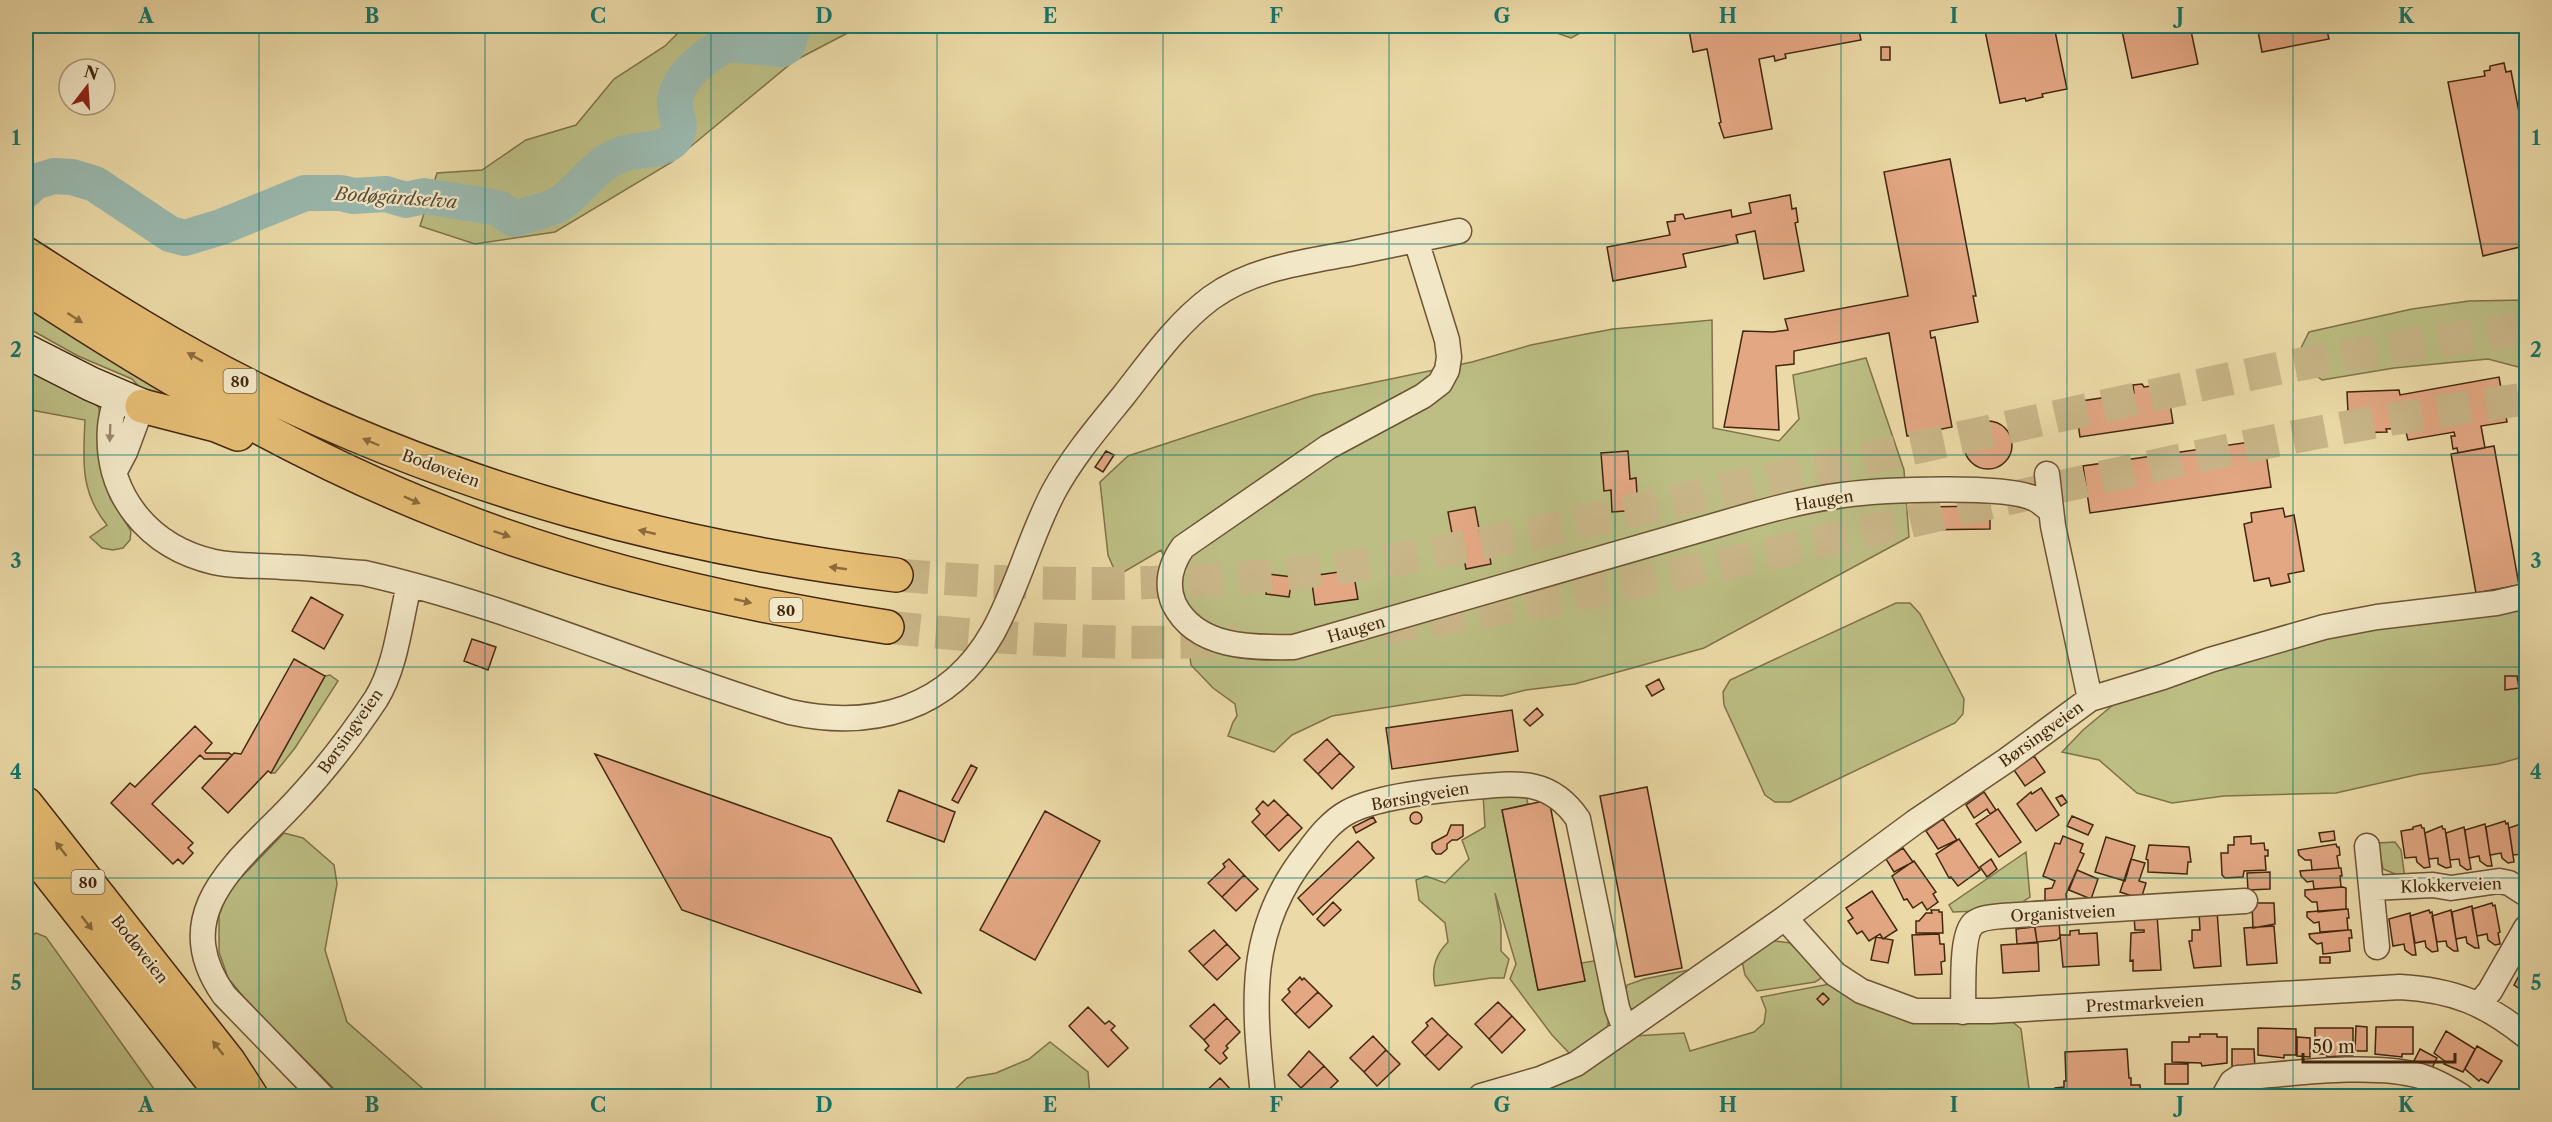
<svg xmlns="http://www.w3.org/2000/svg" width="2552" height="1122" font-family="'Libre Caslon Text',serif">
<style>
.green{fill:#bcbe84;stroke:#807249;stroke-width:1.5}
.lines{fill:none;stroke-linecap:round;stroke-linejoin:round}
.river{stroke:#9ab9af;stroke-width:36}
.building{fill:#e3a783;stroke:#43270e;stroke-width:1.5}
.highway-tunnel{stroke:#c9b688;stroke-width:33;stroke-dasharray:33 16;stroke-linecap:butt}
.street-casing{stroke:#6d5434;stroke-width:27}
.secondary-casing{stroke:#43270e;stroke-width:36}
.primary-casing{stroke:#43270e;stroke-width:36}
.highway-casing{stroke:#43270e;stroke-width:36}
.street{stroke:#f2e7c6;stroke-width:24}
.secondary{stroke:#f2e7c6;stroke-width:33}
.primary{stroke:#e6bd74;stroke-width:33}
.highway{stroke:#e6bd74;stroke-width:33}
.oneway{fill:#8c6a3c}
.oneway2{fill:#9a876a}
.grid{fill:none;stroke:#0f766e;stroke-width:1.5;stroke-opacity:0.55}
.labels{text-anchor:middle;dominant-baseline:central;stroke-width:4.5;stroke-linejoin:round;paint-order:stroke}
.shield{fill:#f2e7c6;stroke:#786145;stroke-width:1.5}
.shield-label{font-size:15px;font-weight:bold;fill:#43270e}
.street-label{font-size:16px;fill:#43270e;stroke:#f2e7c6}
.water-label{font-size:18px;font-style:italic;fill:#594c36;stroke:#f2e7c6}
.neatline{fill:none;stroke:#0f766e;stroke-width:2}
.grid-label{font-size:20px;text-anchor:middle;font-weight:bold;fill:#0f766e}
</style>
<rect width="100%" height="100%" fill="#ebdaa7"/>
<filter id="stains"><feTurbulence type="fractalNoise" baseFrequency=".00333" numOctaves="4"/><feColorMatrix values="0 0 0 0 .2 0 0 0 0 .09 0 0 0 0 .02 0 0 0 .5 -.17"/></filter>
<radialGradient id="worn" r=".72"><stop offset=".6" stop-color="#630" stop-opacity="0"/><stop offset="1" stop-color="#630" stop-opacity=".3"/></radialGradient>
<path class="green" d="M685,26h176l-67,35 -122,101 -117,70 -80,12 -55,-18 17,-53 45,-3 44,-30 50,-15 38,-46 51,-33z
M1537,26h56l-22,12z
M26,290l173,116 -57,-16 -10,-11 -54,-23 -52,-29z
M2526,300v69l-38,-10 -94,9 -72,12 -27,-20 14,-28 103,-23 57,-8z
M1712,320l1,108 66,13 20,-22 -6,-44 73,-17 38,112 5,67 -205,111 -129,36 -49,6 -24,6 -37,-1 -133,21 -40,19 -18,17 -46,-16 5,-14 4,-6 -2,-12 -22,-16 -22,-23 -8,-68 -22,-47 -44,26 -9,-21 -8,-73 28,-26 186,-61 158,-33 59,-17 50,-10 32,-6z
M26,362l64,35 9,11 4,65 7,25 21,33 -1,9 -7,8 -10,2 -11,-2 -12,-11 17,-12c-27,-33 -24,-64 -22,-105l-54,-10 -5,49z
M1896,603h14l10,11 44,85 -1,15 -8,9 -165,79h-15l-10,-7 -41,-90 -1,-13 7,-12z
M2526,603v153l-28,8 -78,10 -84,19 -112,3 -52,7 -35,-10 -38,-33 -37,-8 21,-22 36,-30 204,-66z
M330,675l8,6 -43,67 -20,25h-4l54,-97z
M1524,788l4,16 -26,6 36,180 47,-9 -4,-18 19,-3c3,16 15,63 4,75 -7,9 -23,15 -33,20l-19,-20 -42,-56 6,-15 -21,-71 6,32v26l8,8 -5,19h-13l-56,8c-4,-17 1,-32 13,-44l-3,-19 -26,-23 -3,-20 10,-4 19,7 24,-24 -7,-19 23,-13 -2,-33z
M284,833l19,5 31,27 3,19 -12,66 22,72 81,71 8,3h-95l-91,-91 -22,-27 -9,-26v-37l9,-24z
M2395,842l6,8 4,28 -22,-9 -5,-26z
M2026,852l4,45 -6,4v8l-71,3 -4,-7z
M36,933l10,4 113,159h-133v-157z
M1768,940l22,3 33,34 -8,5 -58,9 -12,-16 -3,-14z
M1694,969l-60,42 -6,-4 -2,-16 1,-6 17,-6z
M1830,984l179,35 12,10 9,67h-519l123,-60 50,-3 6,18 64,-19 10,-9 2,-13 -5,-13z
M1050,1042l38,30 2,24h-142l19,-18 29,-5 33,-14z"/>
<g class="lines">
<path class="river" d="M26,190l8,-8 20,-6 18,1 23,7 75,50 15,4 36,-11 84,-34h36l12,3 33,-2 20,6 18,-4 63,10 13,3 14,10 4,-1c14,-6 31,-7 43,-15 22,-16 34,-39 61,-49 15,-5 41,-2 52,-15 11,-13 -1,-25 1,-39 4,-25 31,-45 52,-56l55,5 5,-3 6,-20"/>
</g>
<path class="building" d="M1716,26h142l3,14 -76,14 1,4 -11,3 -1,-5 -15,3 13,70 -48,9 -5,-15 2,-1 -14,-73 -14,3 -4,-22z
M1984,26h70l13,63 -25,5 1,3 -17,4 -1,-3 -25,5z
M2121,26h69l8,38 -66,14z
M2257,26h69l3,13 -67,13z
M1881,47h9v13h-9z
M2504,63l2,9 5,-1 15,77v106l-1,-3 -4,1 -1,-5 -37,9 -35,-174 37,-6 -1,-5 6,-1v-4z
M1950,159l26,137h-3l5,26 -48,9 1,7 4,-1 17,90 -45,9 -18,-103 -95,18v13l-18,2 3,64 -55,-3 19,-96 30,1 15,-2 -3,-11 123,-23 -24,-124z
M1790,195l2,14 4,-1 2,14 -3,1 9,48 -40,8 -9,-48 -19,4 2,8 -55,11 3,13 -73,14 -6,-34 63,-12 -3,-13 8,-1v-6l8,-1 2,5 46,-9 1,7 19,-4 -2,-10z
M2499,377l8,45 -26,4 4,22 -27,5 -1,-5 -4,1 -2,-13h4l-1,-4 -46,8 -3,-12 -19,1 1,3 -38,1 -2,-41 52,-2 1,5z
M2142,384l2,3 23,-3 6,39 -93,14 -5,-35 59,-9 -1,-8z
M1964 445a24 24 0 1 1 48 0a24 24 0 1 1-48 0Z
M2264,440l7,47 -181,26 -7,-47z
M2494,446l25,139 -43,8 -25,-139z
M1106,451l8,4 -11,17 -8,-5z
M1628,451l2,28 6,-1 2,32 -26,2 -1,-22 -7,1 -3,-38z
M1990,506v23l-73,1v-23z
M1475,507l5,27 6,-1 5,31 -25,5 -4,-22 -7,2 -7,-37z
M2283,508l2,9 9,-2 10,56 -16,3 2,8 -19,4 -2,-8 -15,3 -10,-57 8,-2 -1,-9z
M1353,570l5,29 -43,6 -4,-29z
M1268,574l24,3 -3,20 -23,-3z
M311,597l32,18 -19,34 -32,-18z
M472,639l24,8 -8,23 -24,-9z
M294,659l31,17 -54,97 -3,-2 -40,42 -26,-25 32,-35 7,1z
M2505,676h12l2,12 -14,2z
M1659,679l5,10 -12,7 -6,-10z
M1537,708l6,7 -13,11 -6,-6z
M1512,710l6,41 -126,18 -6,-41z
M195,726l17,17 -7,8 1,2h23l3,2 -4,4h-24l-4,-4 -48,49 41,39 -5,5 5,5 -10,11 -5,-5 -5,5 -62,-61 19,-20 5,4z
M1327,739l13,14 -22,21 -14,-14z
M1340,753l14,14 -22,22 -14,-15z
M595,754l236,84 90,155 -239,-83z
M2034,756l11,16 -20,14 -11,-16z
M971,765l6,3 -19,35 -6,-3z
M1647,787l35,181 -47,9 -35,-181z
M2041,788l18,27 -23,16 -19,-27 14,-12 1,2z
M899,790l56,22 -11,30 -57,-21z
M1984,792l12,18 -6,4 -3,-5 -13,9 -8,-13z
M2062,795l5,7 -6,4 -5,-8z
M1274,800l14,14 -23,22 -13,-14 8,-8 -4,-5 7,-8 5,5z
M1549,800l36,181 -47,9 -36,-180z
M1998,809l23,33 -22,15 -23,-33z
M1045,811l55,30 -65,119 -55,-30z
M1410 818a6 6 0 1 1 12 0a6 6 0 1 1-12 0Z
M1288,814l14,14 -23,23 -14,-15z
M2072,816l21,9 -5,10 -21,-9z
M1373,817l3,5 -20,11 -3,-6z
M1943,819l14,21 -19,9 -12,-18z
M2505,821l1,3 2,-1 6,39 -6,1 -6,-5 -1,-5 -11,2 -4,-28z
M2526,822v39l-3,-2 -1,-5 -9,1 -4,-27z
M2485,824l7,42h-5l-7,-5 -1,-5 -10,2 -4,-28z
M1451,825h12v11l-6,4h-5l-5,4v5l-6,5h-5l-4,-5v-6l15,-8z
M2421,825l1,3h2l6,39 -6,1 -7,-6 -1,-5 -11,1 -4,-27 12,-2v-2z
M2442,826l1,3h2l6,38 -5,1 -8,-4v-6l-9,1 -4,-26z
M2464,827l7,42 -4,1 -7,-5 -1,-6 -9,1 -4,-27z
M2334,831l1,9 -14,2 -2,-9z
M2063,836l20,8 -3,8 4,2 -18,40 1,8 -22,1v-14l7,-1 3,-7 -12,-5 12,-33 5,1z
M2251,836v8l13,-1 1,7h3v6h-3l1,14 -22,1 -1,6 -18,1 -3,-3 -1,-22h7v-8h6v-8z
M2106,837l29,9 -10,35 -30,-9z
M1959,839l21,31 -22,16 -7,-9 -2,1 -13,-24z
M1358,841l16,17 -61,57 -15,-17z
M2336,844l1,3h2l1,8 -3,1 2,12 -27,2 -1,-10h-6l-6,-5 -1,-5z
M2149,845l40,2 2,15h-3l-1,12 -39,-2v-12l-2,-1z
M1903,848l10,14 -19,10 -8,-13z
M1229,859l15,16 -22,22 -14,-14 17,-16 -2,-3z
M1991,859l6,10 -10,8 -7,-10z
M2131,859l14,4 -6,18 7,2 -5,16 -21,-7z
M1914,861l22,31 -3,2 5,8 -11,8 -5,-8 -9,6 -6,-9 -3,1 -12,-24z
M2339,868h2l1,8h-2l1,11 -27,2 -1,-8 -6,1 -6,-6 -1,-5z
M2077,870l21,9 -7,20 -22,-9z
M2270,872v17l-22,1 -1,-17z
M1244,875l14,14 -22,22 -14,-14z
M2343,887l3,1v21l-28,3 -1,-10h-5l-7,-6v-6z
M1872,891l25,39 -14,9 -3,-5 -11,7 -7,-10 -5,3 -9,-13 5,-3 -7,-10z
M1333,902l8,8 -17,16 -7,-7z
M2252,903h22l1,21 -22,4z
M2492,903l1,3 2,-1 5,27 -2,1 2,11 -5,1 -7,-5 -1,-6 -10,2 -5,-27z
M2472,906l7,42h-4l-8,-5 -1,-6 -10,2 -4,-27z
M2346,909h2l1,9h-2l1,12 -28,2 -1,-10 -5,1 -7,-6v-5z
M1931,910h8v2h3l1,21h-27v-12h3l7,-8h6z
M2429,910l1,3 2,-1 6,39 -6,1 -6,-5 -1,-6 -10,2 -5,-27z
M2451,910l7,41h-4l-7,-5 -1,-5 -9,1 -5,-26z
M2217,911l4,55 -27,2 -5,-27h3v-11h8l-1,-18z
M2410,913l6,42h-4l-7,-5 -1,-6 -11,2 -4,-27z
M2157,915l4,55 -28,1v-11l-3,1 1,-28 13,-1v-2h-9l-1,-14z
M2059,921l1,16 -3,3 -20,2 -3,-19z
M2274,926l3,37 -30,2 -3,-37z
M2035,927l2,15 -20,2 -1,-15z
M1214,930l13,14 -24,22 -14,-15z
M2079,930v4l18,-1 2,32 -36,2 -3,-32h10v-4z
M2348,930h3l1,8h-3l1,13 -27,3 -1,-11 -5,1 -7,-6 -1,-4z
M1939,934l1,10h4l1,17 -4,1 1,12 -27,1 -3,-40z
M1876,937l17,3 -5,23 -17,-3z
M2036,943h2l1,28 -36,2 -2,-28z
M1227,944l13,14 -23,22 -14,-14z
M2320,957h10v6h-10z
M2526,963v34l-6,-4 1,-3 -7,-5z
M1300,977l2,3 2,-2 14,14 -23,22 -13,-14 8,-8 -2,-3z
M1318,992l14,14 -23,22 -14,-14z
M1823,993l6,6 -6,6 -6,-6z
M1498,1002l14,14 -23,23 -14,-15z
M1214,1004l13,14 -23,22 -14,-14z
M1088,1007l17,17 4,-3 6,5 -4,4 17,18 -20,19 -39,-41z
M1512,1016l13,14 -23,23 -13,-14z
M1227,1018l13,14 -14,14 2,2 -5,5 4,5 -7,6 -15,-14 4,-4 -5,-6z
M1432,1018l16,16 -23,22 -13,-14 16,-16 -2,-3z
M2356,1026l11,1v24h-12z
M2376,1027h37v27h-11v3l-27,-3z
M2258,1028l38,1v26h-12v3l-26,-3z
M2315,1028h38v27l-26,2 -1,-3h-11z
M2446,1031l29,18 -12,23 -19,-8 2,-2 -12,-9z
M1448,1034l14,13 -23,23 -14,-14z
M2200,1034h17v3h10v26l-25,3 -1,-3 -29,-1v-20h17v-5h11z
M1373,1036l13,14 -22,22 -14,-14z
M2297,1037l13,1v19l-13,-1z
M2477,1046l25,15 -14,22 -7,-4 -2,2 -14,-12z
M2127,1049l2,29h2v7h9l1,11h-86v-8l9,-1v-6h2l-1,-29z
M2232,1049h22l1,20h-23z
M2420,1049l17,9 -6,12 -17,-9z
M1386,1050l14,14 -23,22 -13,-14z
M1309,1051l15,15 -23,22 -13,-13z
M2165,1064h23v20h-23z
M1324,1066l14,15 -16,15h-13l-8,-8z
M1220,1078l13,14 -4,4h-28z
M2249,1091l34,1v4h-34z"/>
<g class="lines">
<path class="highway-tunnel" d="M896,575c142,12 283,12 425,-5 143,-18 283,-54 424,-85 180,-39 360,-80 540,-118l82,-15 159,-24
M887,627c117,13 233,18 351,14
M1382,628c385,-56 758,-179 1144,-229"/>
<g class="street-casing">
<path id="street" d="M1416,240l31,100 2,17 -2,13 -7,13 -17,13 -95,51 -145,100c-12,17 -18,36 -9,57 22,44 77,44 120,43l433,-125c38,-11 77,-22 116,-27 37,-5 163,-11 192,4 6,3 11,8 15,11
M117,395c-3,11 -6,21 -7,32 -5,68 39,120 104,135 22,5 46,3 68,5 28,1 55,4 82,6 146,33 283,96 426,139 82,18 159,-2 203,-80 25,-45 37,-96 61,-141 19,-35 45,-65 70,-96 26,-33 52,-71 87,-97 41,-30 94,-36 142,-45 35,-7 71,-15 106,-22
M115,471l10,-19 17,-46
M2047,474l6,52 37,173
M2367,846l10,101
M2372,888l61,-3 18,3 48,-7 10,2 17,11
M1785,918l50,56 26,17 54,20h76l409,-24c53,3 85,16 126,49
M2479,1004l11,-13 36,-63
M1963,1012c1,-19 -3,-78 11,-89 8,-6 19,-6 28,-7l243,-15
M322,1096l-98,-101c-60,-85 20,-137 73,-195 29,-31 55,-65 79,-101 20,-32 24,-77 33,-114
M1263,1096c-9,-91 -18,-165 44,-243 11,-15 24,-32 41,-41 30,-16 91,-22 125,-25 44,-4 77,-9 105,32l39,189 8,21
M1481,1096l59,-17 36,-15 209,-146 130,-96 92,-62 83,-61 73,-22 47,-17 114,-33 53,-10 119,-14 30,-7
M2224,1096l8,-14 6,-4c50,-4 135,-16 182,-2 14,4 28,12 41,20"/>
</g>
<g class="secondary-casing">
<path id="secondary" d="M26,351l65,33 51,22"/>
</g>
<g class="primary-casing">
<path id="primary" d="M26,804l203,258 22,34
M26,844l184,234 17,18"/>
</g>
<g class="highway-casing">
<path id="highway" d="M26,254c76,49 153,98 235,138 203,99 412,156 635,183
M26,287c133,87 271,169 420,227 141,56 291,90 441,113
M142,406l74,19 22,9"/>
</g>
<use href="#street" class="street"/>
<use href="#secondary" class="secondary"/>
<use href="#primary" class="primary"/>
<use href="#highway" class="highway"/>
</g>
<defs><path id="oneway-solid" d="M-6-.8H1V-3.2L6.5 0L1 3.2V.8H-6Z" transform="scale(1.5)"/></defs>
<g class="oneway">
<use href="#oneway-solid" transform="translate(75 318) rotate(33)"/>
<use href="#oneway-solid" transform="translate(195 357) rotate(-151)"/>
<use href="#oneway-solid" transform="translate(371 442) rotate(-157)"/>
<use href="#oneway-solid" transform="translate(412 500) rotate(24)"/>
<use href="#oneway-solid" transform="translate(647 532) rotate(-167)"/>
<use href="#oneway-solid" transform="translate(502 534) rotate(19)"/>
<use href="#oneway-solid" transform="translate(838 568) rotate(-172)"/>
<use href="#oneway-solid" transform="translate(743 601) rotate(13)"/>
<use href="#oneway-solid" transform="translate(61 849) rotate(-128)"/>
<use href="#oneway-solid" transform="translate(87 923) rotate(52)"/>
<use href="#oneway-solid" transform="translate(218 1048) rotate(-128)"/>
</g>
<use class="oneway2" href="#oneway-solid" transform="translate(110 433) rotate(92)"/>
<path class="grid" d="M259,26v1070M485,26v1070M711,26v1070M937,26v1070M1163,26v1070M1389,26v1070M1615,26v1070M1841,26v1070M2067,26v1070M2293,26v1070M26,244h2500M26,455h2500M26,667h2500M26,878h2500"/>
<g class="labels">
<g class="shield">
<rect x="223.5" y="369" width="33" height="24" rx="4.5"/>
<rect x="769.5" y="598" width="33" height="24" rx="4.5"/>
<rect x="71.5" y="870" width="33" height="24" rx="4.5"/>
</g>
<g class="shield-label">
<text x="240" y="381">80</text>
<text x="786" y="610">80</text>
<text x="88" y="882">80</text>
</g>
<g class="street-label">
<text transform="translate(441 468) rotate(20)">Bodøveien</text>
<text transform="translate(1824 500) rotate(-9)">Haugen</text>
<text transform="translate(1356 629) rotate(-16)">Haugen</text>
<text transform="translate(350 731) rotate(-55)">Børsingveien</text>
<text transform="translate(2041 734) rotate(-36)">Børsingveien</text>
<text transform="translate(1420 796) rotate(-10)">Børsingveien</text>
<text transform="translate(2451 885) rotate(-2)">Klokkerveien</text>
<text transform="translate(2063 913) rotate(-3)">Organistveien</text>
<text transform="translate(140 949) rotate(52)">Bodøveien</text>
<text transform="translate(2145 1003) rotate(-3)">Prestmarkveien</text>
</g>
<g class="water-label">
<text transform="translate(396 198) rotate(4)">Bodøgårdselva</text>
</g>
</g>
<rect width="2552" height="1122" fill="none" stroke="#ebdaa7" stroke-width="66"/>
<g transform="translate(87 87) rotate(17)"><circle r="28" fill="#f2e7c6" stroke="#ac9a7c" stroke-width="1.5"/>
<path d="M0-4.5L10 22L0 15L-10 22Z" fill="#8f2418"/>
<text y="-9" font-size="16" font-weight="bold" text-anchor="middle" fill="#43270e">N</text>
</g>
<path d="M2303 1053v9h152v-9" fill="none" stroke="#43270e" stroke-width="3"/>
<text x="2312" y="1053" font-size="18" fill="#43270e" stroke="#f2e7c6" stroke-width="4.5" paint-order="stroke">50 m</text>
<rect x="33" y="33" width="2486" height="1056" class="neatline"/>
<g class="grid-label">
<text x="146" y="23">A</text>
<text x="372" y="23">B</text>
<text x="598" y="23">C</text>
<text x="824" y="23">D</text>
<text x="1050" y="23">E</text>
<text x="1276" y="23">F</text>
<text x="1502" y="23">G</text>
<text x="1728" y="23">H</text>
<text x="1954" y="23">I</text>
<text x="2180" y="23">J</text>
<text x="2406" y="23">K</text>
<text x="16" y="145">1</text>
<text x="2536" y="145">1</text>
<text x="16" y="357">2</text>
<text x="2536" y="357">2</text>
<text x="16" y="568">3</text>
<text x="2536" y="568">3</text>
<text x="16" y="779">4</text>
<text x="2536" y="779">4</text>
<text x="16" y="990">5</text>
<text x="2536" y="990">5</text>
<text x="146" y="1112">A</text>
<text x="372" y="1112">B</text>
<text x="598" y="1112">C</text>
<text x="824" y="1112">D</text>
<text x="1050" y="1112">E</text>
<text x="1276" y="1112">F</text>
<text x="1502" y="1112">G</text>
<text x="1728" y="1112">H</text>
<text x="1954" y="1112">I</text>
<text x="2180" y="1112">J</text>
<text x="2406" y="1112">K</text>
</g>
<rect width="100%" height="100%" filter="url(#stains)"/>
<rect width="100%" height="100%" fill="url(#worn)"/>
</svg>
